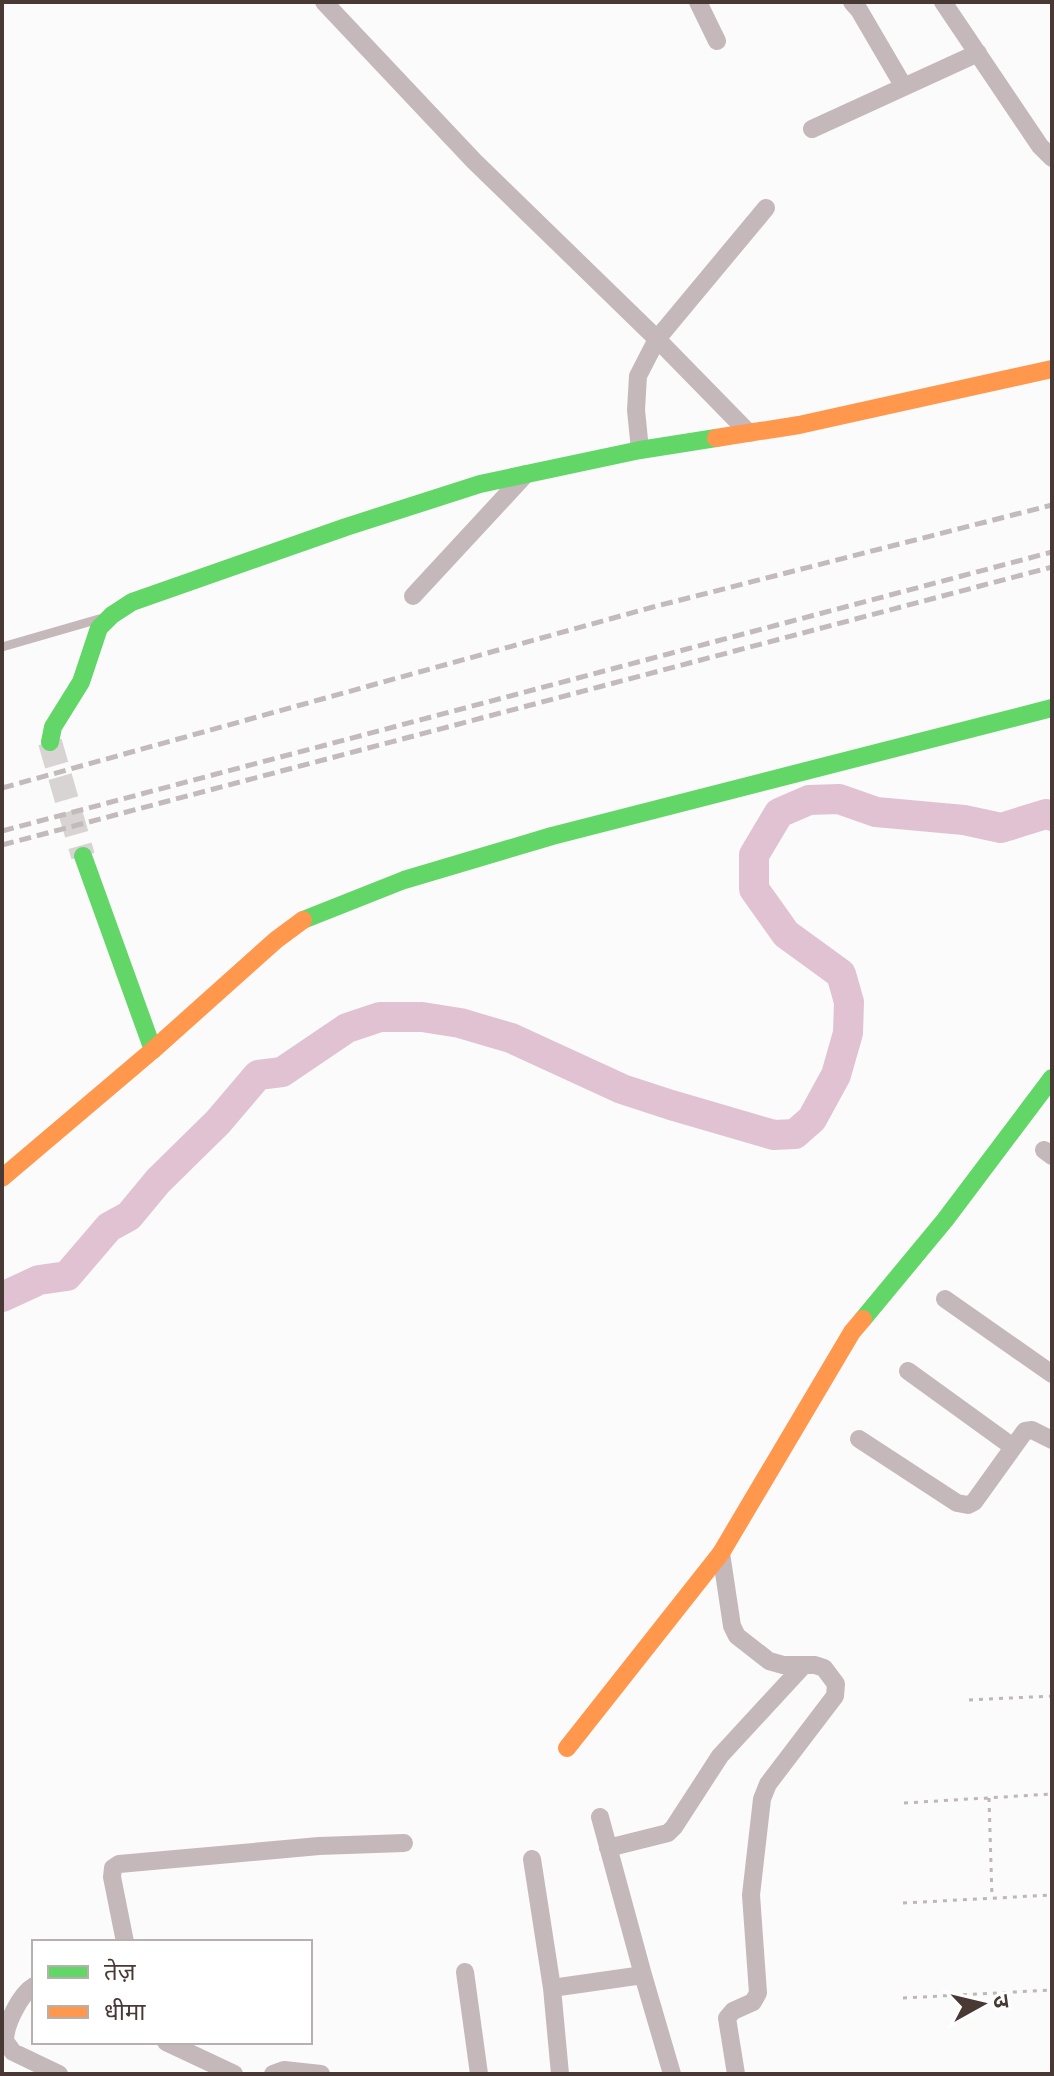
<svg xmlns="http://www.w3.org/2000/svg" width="1054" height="2076" font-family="Helvetica,'Noto Sans Devanagari',sans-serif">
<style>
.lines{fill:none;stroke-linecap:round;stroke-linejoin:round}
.river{stroke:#e0c2d2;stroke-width:30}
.secondary-tunnel{stroke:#d7d4d3;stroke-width:24;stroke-dasharray:24 12;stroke-linecap:butt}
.path{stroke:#bfb6b7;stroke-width:3;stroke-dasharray:4 6;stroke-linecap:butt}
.lane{stroke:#c5b8ba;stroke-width:9}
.street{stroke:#c5b8ba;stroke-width:18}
.fast{stroke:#63d668;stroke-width:18}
.slow{stroke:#ff974d;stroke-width:18}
.rail{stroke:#c2babb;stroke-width:5;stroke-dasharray:12 6;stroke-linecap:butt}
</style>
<rect width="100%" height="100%" fill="#fbfbfb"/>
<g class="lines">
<path class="river" d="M2,1297l37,-17 28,-4 42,-49 20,-11 29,-35 60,-59 40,-47 24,-3 65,-44 33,-11h42l38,6 51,15 111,51 49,16 103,30 21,-1 17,-15 24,-44 12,-42 1,-31 -8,-28 -55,-40 -32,-45v-34l25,-42 30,-13 30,-1 37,13 88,8 37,8 45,-14 6,2"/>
<path class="secondary-tunnel" d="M50,742l33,114"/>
<path class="path" d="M969,1700l83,-4
M989,1798l3,100
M904,1803l148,-9
M903,1903l149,-8
M903,1998l149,-8"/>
<path class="lane" d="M2,647l97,-28"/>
<path class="street" d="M324,2l150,159 183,178 92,94
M698,2l19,39
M852,2l7,8 45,77
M943,2l97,144 12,12
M812,129l166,-76
M640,450l-4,-40 2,-34 19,-37 109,-131
M413,596l113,-122
M1044,1150l8,6
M945,1299l107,75
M908,1371l105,76
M859,1439l98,64 11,2 6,-3 51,-71 7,-1 20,10
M721,1553l11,73 5,10 32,25 14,4h32l9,3 12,16 -1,12 -67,88 -6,15 -11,96 7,98 -5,9 -20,9 -6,7 9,56
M600,1817l43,158
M608,1848l60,-15 6,-6 46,-71 84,-91
M532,1859l20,129 8,86
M125,1942l-13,-65 1,-9 6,-4 200,-18 85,-3
M465,1972l14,102
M34,1986c-14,8 -29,39 -29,55l8,11 46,22
M552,1988l91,-13 29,99
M166,2042l68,32
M273,2074l11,-4 37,4"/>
<path class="fast" d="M50,742l3,-15 28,-45 18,-54 13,-13 20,-13 214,-75 134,-43 160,-34 76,-12
M83,856l70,194
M303,920l101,-40 148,-44 500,-128
M863,1319l82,-99 107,-142"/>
<path class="slow" d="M716,438l83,-13 253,-56
M2,1178l151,-128 123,-110 27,-20
M567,1748l154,-195 131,-221 11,-13"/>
<path class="rail" d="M2,788l651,-181 399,-102
M2,831l1050,-279
M2,845l1050,-278"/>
</g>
<rect width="1054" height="2076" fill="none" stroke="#483935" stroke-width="8"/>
<rect x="32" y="1940" width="280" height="104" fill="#ffffff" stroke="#b6b0ae" stroke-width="2"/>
<rect x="48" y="1966" width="40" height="12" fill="#63d668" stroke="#b6b0ae" stroke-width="2"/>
<text x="104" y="1980" font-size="24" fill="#483935">तेज़</text>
<rect x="48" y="2006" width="40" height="12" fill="#ff974d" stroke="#b6b0ae" stroke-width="2"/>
<text x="104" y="2020" font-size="24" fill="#483935">धीमा</text>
<g transform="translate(982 2004) rotate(82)" stroke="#ffffff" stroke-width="6" paint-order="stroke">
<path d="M0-6L14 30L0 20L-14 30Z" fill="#483935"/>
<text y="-12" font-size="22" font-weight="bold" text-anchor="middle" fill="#483935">उ</text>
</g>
</svg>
